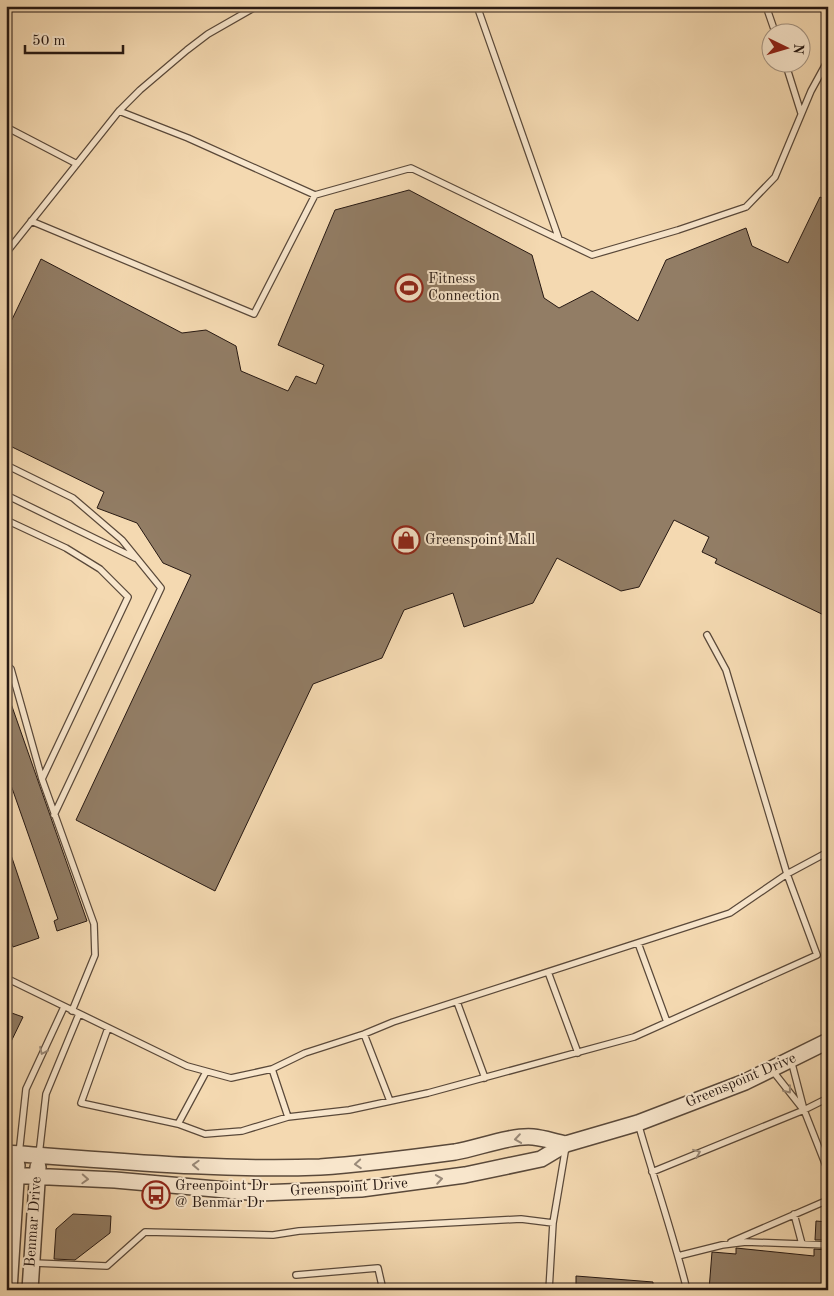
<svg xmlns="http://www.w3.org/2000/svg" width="834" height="1296" font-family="'Old Standard TT',serif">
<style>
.building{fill:#927d65;stroke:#271913}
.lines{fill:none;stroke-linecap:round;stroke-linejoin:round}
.service-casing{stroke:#5a493a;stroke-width:8}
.tertiary-casing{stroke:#5a493a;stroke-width:18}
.service{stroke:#f8e6cc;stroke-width:5.5}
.tertiary{stroke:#f8e6cc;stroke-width:15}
.oneway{stroke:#9a8a79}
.labels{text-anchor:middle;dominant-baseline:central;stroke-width:4;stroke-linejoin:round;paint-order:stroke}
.poi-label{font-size:15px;fill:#271913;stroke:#f8e6cc;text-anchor:start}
.street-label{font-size:15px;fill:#271913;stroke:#f8e6cc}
</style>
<rect width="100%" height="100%" fill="#f4d9b1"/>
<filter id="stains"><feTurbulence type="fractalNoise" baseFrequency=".004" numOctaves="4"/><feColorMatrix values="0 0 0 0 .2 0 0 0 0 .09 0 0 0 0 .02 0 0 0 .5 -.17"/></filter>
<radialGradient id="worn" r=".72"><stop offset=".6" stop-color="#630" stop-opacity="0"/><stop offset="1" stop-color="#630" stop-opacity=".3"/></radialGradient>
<path class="building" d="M409,190l123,65 12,43 15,10 33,-17 46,30 28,-61 80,-32 6,18 36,17 32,-66 8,4v416l-113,-54 2,-4 -15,-7 7,-15 -35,-17 -35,67 -18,4 -64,-33 -24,45 -69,24 -11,-34 -49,17 -22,48 -69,26 -98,207 -139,-71 115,-245 -28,-12 -26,-40 -40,-15 7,-16 -98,-48v-112l35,-73 141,74 24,-3 30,16 5,25 47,20 8,-15 20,8 8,-19 -46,-20 57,-135z
M6,695h2l79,226 -30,10 -3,-10 4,-2 -52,-148z
M8,846l31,92 -26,9 -7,-20v-80z
M6,1011l17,6 -17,35z
M73,1214l38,2 -1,17 -35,27 -21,-1 2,-30z
M816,1221l12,1v18h-13z
M736,1248l78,8v-7l14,1v40h-119l3,-38 24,2z
M576,1276l77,6v8h-77z"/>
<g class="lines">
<g class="service-casing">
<path id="service" d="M477,6l82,233
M766,6l9,26
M785,62l16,51
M119,111l69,27 127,57
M6,127l71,37
M31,221l223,93 61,-119 96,-27 181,87 86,-25 68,-23 29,-30 36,-86 17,-31
M6,253l113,-142 21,-21 47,-40 21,-16 49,-28
M6,465l67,33 49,42 39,48 -107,227
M6,495l129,63
M6,520l60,28 34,21 28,28 -86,182
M6,664l5,5 31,110 52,145 1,31 -23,56
M638,943l29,79
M548,972l30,81
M6,978l181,88 44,12 41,-9 33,-16 59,-19 29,-12 337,-109 57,-39 41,-22
M457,1002l28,76
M108,1028l-27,75 97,21 27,10 37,-3 46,-14 61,-7 79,-17 206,-56 183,-82 -30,-81 -61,-204 -19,-35
M364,1034l26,67
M791,1060l13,50 24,61
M272,1069l16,48
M772,1070l30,38
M638,1123c16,56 35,111 49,167
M178,1124l28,-52
M19,1154l7,-65 38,-82
M39,1155l7,-61 33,-80
M652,1172l152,-62 24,-12
M794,1214l8,30
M731,1242l97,-42
M678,1256l44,-11 24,-3 82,3
M34,1263l73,3 38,-34 128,3 26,-4 222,-12 32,4
M296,1275l82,-7 5,22
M549,1290l4,-67 13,-77"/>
</g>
<g class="tertiary-casing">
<path id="tertiary" d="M6,1153c104,7 210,18 314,14 45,-3 90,-9 135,-15 23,-4 56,-17 78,-15 11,1 22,5 33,7
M6,1175l109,5 145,13 101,-4 104,-14 76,-16 25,-15 72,-21 107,-41 83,-41
M9,1290l8,-125
M30,1290l8,-123"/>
</g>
<use href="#service" class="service"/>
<use href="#tertiary" class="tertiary"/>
</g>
<defs><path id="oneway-chevron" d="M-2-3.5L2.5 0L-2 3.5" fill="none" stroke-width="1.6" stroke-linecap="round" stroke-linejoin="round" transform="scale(1.25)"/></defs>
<g class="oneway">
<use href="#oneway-chevron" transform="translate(43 1051) rotate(115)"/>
<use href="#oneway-chevron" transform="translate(788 1090) rotate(52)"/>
<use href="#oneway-chevron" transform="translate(518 1139) rotate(172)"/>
<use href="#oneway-chevron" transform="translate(697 1153) rotate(-22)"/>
<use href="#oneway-chevron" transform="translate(358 1164) rotate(176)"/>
<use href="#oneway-chevron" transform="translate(196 1165) rotate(-178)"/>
<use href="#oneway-chevron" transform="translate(85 1179) rotate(3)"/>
<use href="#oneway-chevron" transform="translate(439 1179) rotate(-9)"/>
</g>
<defs>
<g id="stadium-ring" transform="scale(1.4375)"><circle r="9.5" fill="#f8e6cc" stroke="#8f2418" stroke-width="1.5"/><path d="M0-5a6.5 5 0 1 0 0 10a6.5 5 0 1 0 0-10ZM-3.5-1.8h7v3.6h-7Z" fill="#8f2418"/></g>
<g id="shop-ring" transform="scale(1.4375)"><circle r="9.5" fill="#f8e6cc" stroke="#8f2418" stroke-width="1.5"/><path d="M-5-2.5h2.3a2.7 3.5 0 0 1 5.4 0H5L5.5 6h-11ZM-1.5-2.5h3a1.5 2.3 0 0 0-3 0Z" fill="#8f2418"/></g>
<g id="bus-ring" transform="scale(1.4375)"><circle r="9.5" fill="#f8e6cc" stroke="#8f2418" stroke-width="1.5"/><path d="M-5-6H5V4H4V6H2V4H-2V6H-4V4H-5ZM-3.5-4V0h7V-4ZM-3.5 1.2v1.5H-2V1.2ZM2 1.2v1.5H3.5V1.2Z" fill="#8f2418"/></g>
</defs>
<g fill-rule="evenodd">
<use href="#stadium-ring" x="409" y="288"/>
<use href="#shop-ring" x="406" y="540"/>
<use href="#bus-ring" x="156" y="1195"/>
</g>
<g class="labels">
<g class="poi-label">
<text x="428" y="279">Fitness<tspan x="428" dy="17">Connection</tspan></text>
<text x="425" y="540">Greenspoint Mall</text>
<text x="175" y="1186">Greenpoint Dr<tspan x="175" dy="17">@ Benmar Dr</tspan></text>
</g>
<g class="street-label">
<text transform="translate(741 1081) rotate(-23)">Greenspoint Drive</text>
<text transform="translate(349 1188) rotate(-4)">Greenspoint Drive</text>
<text transform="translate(34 1222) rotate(-86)">Benmar Drive</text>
</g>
</g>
<rect width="834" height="1296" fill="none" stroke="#f4d9b1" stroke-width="25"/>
<rect x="8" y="8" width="819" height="1281" fill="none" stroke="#271913" stroke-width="2.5"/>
<rect x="12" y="12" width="809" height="1271" fill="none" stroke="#271913"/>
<g transform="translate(786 48) rotate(95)"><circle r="24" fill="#f8e6cc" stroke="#a49482"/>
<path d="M0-4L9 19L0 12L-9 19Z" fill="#8f2418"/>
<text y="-8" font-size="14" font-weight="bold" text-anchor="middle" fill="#271913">N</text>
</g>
<path d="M25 45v8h98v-8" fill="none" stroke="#271913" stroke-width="2.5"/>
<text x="32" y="45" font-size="15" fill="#271913" stroke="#f8e6cc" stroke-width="4" paint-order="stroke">50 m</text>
<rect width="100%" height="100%" filter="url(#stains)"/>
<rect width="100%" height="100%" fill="url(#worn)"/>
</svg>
